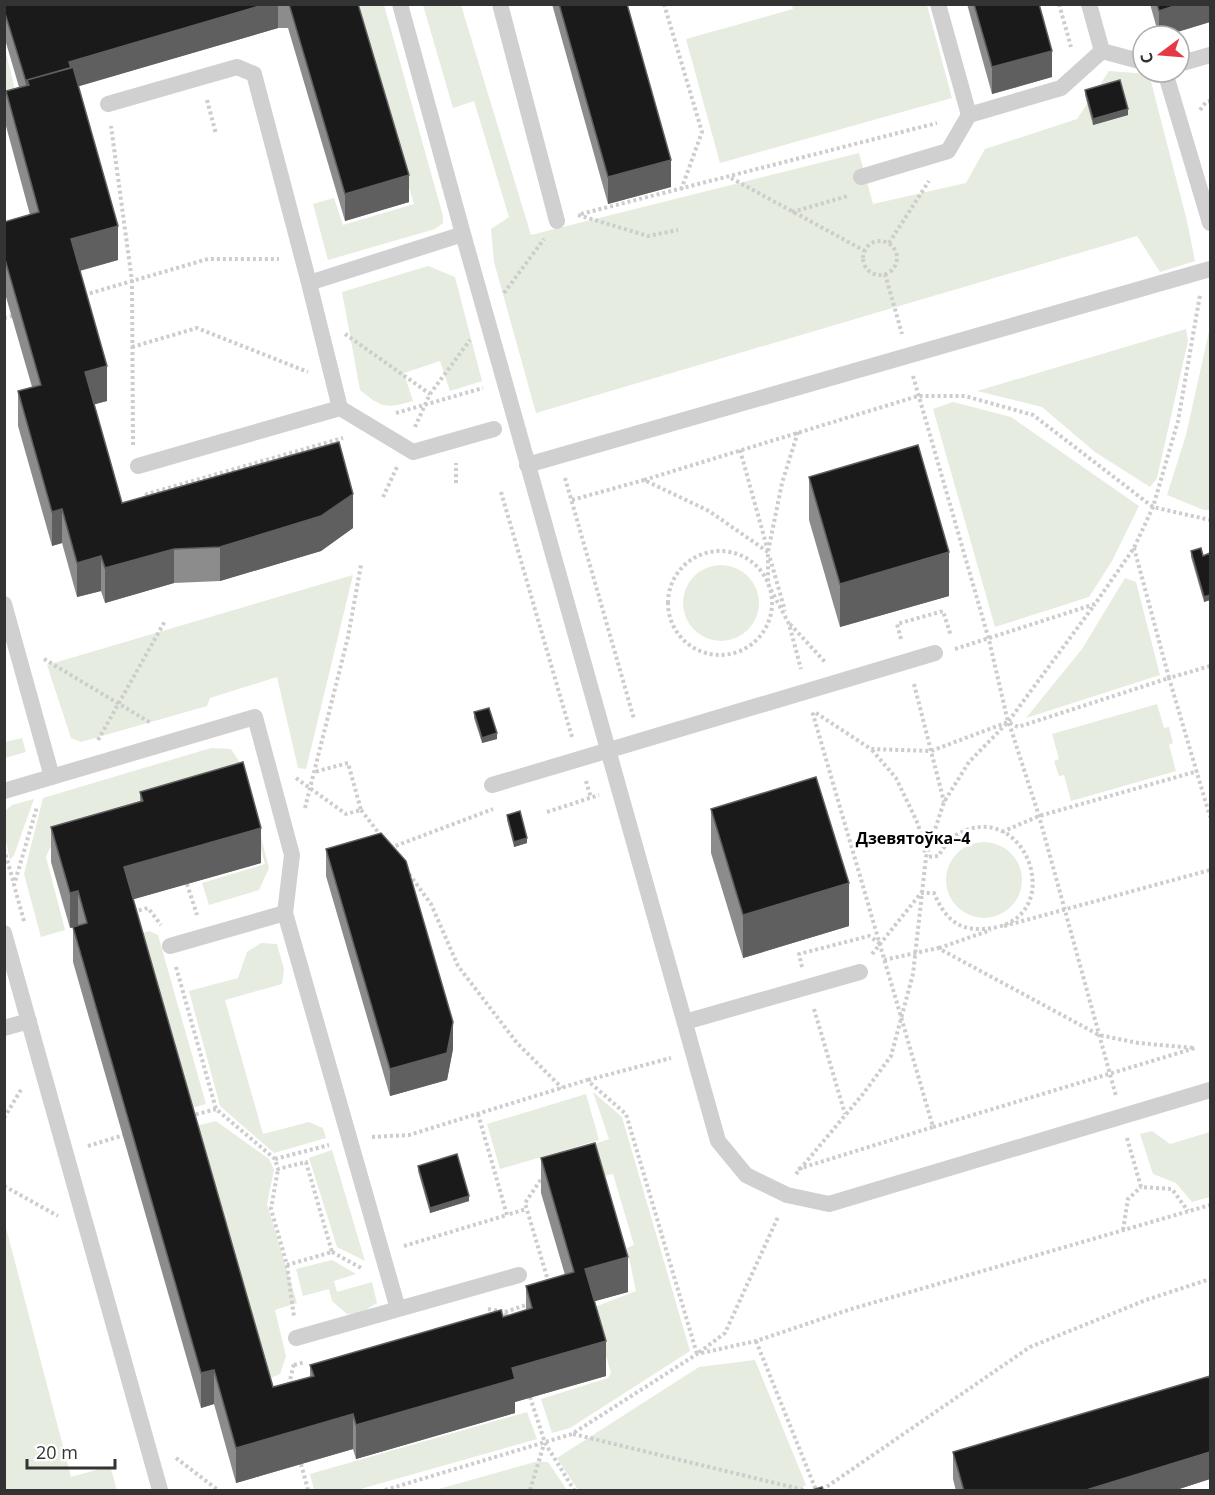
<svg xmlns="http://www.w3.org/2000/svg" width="1215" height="1495" font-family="'Open Sans',sans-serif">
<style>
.green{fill:#e6ecdf}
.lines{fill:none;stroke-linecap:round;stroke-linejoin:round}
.path{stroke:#cdcdcd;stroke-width:4;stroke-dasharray:3 3;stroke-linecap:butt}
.service{stroke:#d0d0d0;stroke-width:16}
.wall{fill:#8c8c8c}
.shaded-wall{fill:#5f5f5f}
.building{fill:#1a1a1a;stroke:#5f5f5f;stroke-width:1.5}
.labels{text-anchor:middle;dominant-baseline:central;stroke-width:6;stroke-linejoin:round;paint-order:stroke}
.neighbourhood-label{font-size:16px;font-weight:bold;fill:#000;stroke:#fff}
</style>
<rect width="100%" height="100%" fill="#fff"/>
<path class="green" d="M354,5h30l59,211v7l-8,6 -107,31 -15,-56 21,-6 9,27 71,-21z
M423,5h38l70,230 328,-82 14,51 93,-21 19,-34 92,-30 32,-48 40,3 38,147 8,40 -35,11 -23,-36 -601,177 -42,-151 -3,-33 18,-12 -35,-116 -21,7z
M792,5h135l25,93 -232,65 -34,-124 107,-30z
M4,44l16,67 -15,6h-1z
M428,266l27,11 27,104 -32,10 -10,-30 -36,12 9,28c-27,8 -31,7 -53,-11l-18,-98z
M1210,327v183h-6l-37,-15 19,-60z
M1186,329l2,12 -31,137 -7,9 -55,-35 -53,-45 -65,-16z
M953,402l58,15 128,89 -27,55 -23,36 -94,30 -62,-218z
M683 603a38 38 0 1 1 76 0a38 38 0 1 1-76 0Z
M353,575l-47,194 -8,-1 -21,-91 -67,21 -3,8 -126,36 -10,-4 -24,-73z
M1125,578l11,4 24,93 -134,43 56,-69z
M1157,704l7,24 5,-1 4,16 -4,2 7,26 -105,30 -7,-26 -5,1 -5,-15 5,-2 -7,-25z
M22,738l4,14 -21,6v-16z
M211,748l20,1 12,18 26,101 -10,22 -50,15 -7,-22 63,-19 -20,-71 -195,55 -4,9 19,73 -24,7 -17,-63 19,-76z
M34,799l-20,56 -4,5 -5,-23v-26l7,-6z
M946 880a38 38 0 1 1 76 0a38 38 0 1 1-76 0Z
M149,931l9,4 48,169 -18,5 -53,-174z
M261,943l16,1 7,25 -2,15 -57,16 38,134 46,-12 14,6 3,10 -52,15 -54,-47 -31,-115 49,-13 9,-26z
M593,1092l29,25 68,234 -120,77 -18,5 -11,-34 67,-21 3,-5 -19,-65 44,-17 -9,-43 7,-3 -21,-71 -73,16 23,-35 46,-16z
M586,1094l13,46 -99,29 -13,-45z
M216,1121l53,38 5,11 -7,34 30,99 -22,7 11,46 -6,18 -14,6 -74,-253z
M1152,1131l18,13 40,-12v65l-18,5 -16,-19 -23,-9 -13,-40z
M332,1150l33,111 -28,-14 -28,-89z
M4,1220l67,257 39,-11 7,24h-112z
M332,1260l24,14 -22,7 3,11 35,-10 5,21 -16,10 -14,1 -15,-13 -3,-12 -26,7 -7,-27z
M755,1360l51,125 -8,5h-220l-21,-32 142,-91z
M527,1412l10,27 -180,51h-43l-4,-16z
M535,1462h13l19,28h-132z"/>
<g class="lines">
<path class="path" d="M664,4l38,128 -21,58
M1059,4l12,43
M207,100l9,34
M1200,110l6,-8 4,-1
M731,178l134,73
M792,212l56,-16
M581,214l356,-91
M578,215l70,21 30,-6
M863 258a17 17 0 1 1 34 0a17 17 0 1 1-34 0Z
M889,243l40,-62
M885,274l17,60
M504,293l40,-54
M84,295l48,-14 -21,-155
M4,318l8,-2
M345,334l85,60
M132,347l65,-19 111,44
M913,376l76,264 19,82 87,-118
M396,413l87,-25
M415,427l15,-33 40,-54
M798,432l-16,51 -14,69v32l21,40 12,45
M133,445l-1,-164 76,-22h71
M740,450l28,101
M565,478l69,241
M456,483v-20
M501,492l71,245
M383,497l14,-30
M572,500l72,-20
M143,501l4,-7 196,-56
M668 603a52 52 0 1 1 104 0a52 52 0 1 1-104 0Z
M768,552l-59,-41 -65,-31 274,-84h47l68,19 120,92 57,13
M770,558l15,53
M790,624l35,38
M901,639l-4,-15 46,-13 8,25
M955,649l140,-45 39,-56 19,-41 25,-86 22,-126
M44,659l107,64
M1210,666l-41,12 41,139
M914,684l30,118
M816,713l55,36 60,2 77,-29 10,5 151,-49 -35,-130
M1009,723l30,93 77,280
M98,740l67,-119
M872,750l24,28 22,46 8,32
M296,778l50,36 15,-4 -13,-47 -34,9
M586,781l5,17
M305,808l43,-171 13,-72
M361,810l20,26
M547,812l52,-17
M1002,832l37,-16 159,-45
M390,848l103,-39
M4,849l10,35
M409,874l22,30 27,62 59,77 45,45
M187,884l10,31
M133,912l15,-4 13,17
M24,921l-10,-36 23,-78
M1004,926l206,-56
M939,948l52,-18
M872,954l49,-61h13c9,22 22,37 47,36 92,-2 47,-136 -25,-94 -7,4 -13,14 -18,21l-12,1
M884,960l54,-12 161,87 39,8 57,5 -262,79
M176,967l40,142 59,50 3,10 28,-7 26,90 -45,13 -16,-56 7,-40
M802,967l-3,-13 70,-18 10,7
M814,1009l31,105
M588,1080l83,-22
M478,1114l29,101 19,-6
M190,1116l26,-7
M4,1118l18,-30
M372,1137l37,-2 178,-55 39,34 71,240 28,-21 53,-116
M1127,1138l14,49 31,2 16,22
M88,1146l36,-11
M275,1159l54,-14
M798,1169l135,-42 -121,-416
M796,1174l67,-80 28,-38 22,-82 13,-117 18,-55 25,-40 39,-40
M544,1175l-19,28 24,81
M4,1186l54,30
M1123,1230l5,-31 13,-12
M404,1246l103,-31
M332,1252l31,17
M287,1265l7,52
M488,1309l17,3 2,8
M505,1312l24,-8
M756,1341l60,149
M294,1365l11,-3
M289,1385l5,-22
M530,1397l15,46 29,47
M573,1434l231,56
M176,1458l42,32
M301,1464l7,26
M385,1490l187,-56 125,-80 59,-13 92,-31 362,-105
M530,1490l14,-46
M822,1490l208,-143 116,-47 64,-21"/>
<path class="service" d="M500,4l57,217
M938,4l31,111
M1089,4l13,47 41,11
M1179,64l31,-9
M1165,72l45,151
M108,104l129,-37 17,7 55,209
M861,177l87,-26 21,-36 92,-27 41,-37
M463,234l255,907 28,34 41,20 42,9 381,-114
M340,408l73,44 81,-23
M527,465l683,-196
M138,466l202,-58 -31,-125 154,-49 -63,-230
M4,604l48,173
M492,785l443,-132
M4,791l251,-74 37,138 -7,58 113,396
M4,933l156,557
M170,946l115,-33
M685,1022l175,-50
M4,1028l25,-7
M296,1338l223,-63"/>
</g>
<path class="wall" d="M4,4h354l51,198 -64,19 -57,-193h-10l-200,58 40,174 -38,11 27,130 -13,3 28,99 231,25 -32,23 -101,30 -46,2 -69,20 -4,-12 -24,6 -15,-54 -10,3 -34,-120v-35l14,-4 -28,-97v-68l26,-7 -24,-89v-35l13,-4 -15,-51z
M552,4h75l44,183 -63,17z
M967,4h72l13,73 -60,17z
M1150,4h60v18l-46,14h-5z
M1085,90l43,25 -35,10 -8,-30z
M809,477l140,119 -109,31 -31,-107z
M1191,551l12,5 7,-3v47l-6,2 -13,-45z
M474,712l23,27 -15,4 -8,-25z
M140,792l121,71 -128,36 140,488 37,-10v-12l193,-48 23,-7v-24l39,-11 -24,-82v-35l87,134 -34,9 12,75 -91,26v11l-159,46 -3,-10 -117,34 -22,-79 -13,4 -128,-446v-35l5,-1 -8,2 -19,-66v-35l89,-26z
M711,809l138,117 -106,32 -32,-105z
M507,815l20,28 -13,4 -7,-27z
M326,849l127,200 -6,31 -57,16 -64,-220z
M418,1166l51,35 -39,12 -12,-42z
M953,1452l257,27 -37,12h-217l-3,-12z"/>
<path class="shaded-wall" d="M266,4h12v24l-205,60 -4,-26z
M1180,4h30v18l-46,14h-5v-25z
M1052,51v26l-60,17v-27z
M1128,109v6l-35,10v-6z
M671,160v27l-63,17v-27z
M409,175v27l-64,19v-27z
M118,226v34l-47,13v-34z
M107,366v35l-22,6v-35z
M353,494v34l-32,23 -101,30v-34z
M62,509v34l-10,3v-34z
M174,549v34l-69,20v-35z
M949,552v44l-109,31v-43z
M101,556v35l-24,6v-34z
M1210,595v5l-6,2v-5z
M497,733v6l-15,4v-5z
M261,828v35l-137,39v-35z
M527,838v5l-13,4v-5z
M849,883v43l-106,32v-43z
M78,891v35l-8,2v-35z
M453,1022v27l-6,31 -57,16v-27z
M469,1196v5l-39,12v-5z
M628,1257v35l-43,12v-35z
M606,1341v35l-91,26v11l-159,46v-34l156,-57z
M214,1370v34l-13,4v-35z
M353,1414v35l-117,34v-35z
M1210,1452v27l-37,12h-90z"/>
<path class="building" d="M4,4h262l-197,58 2,6 -44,12v5l-23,-75z
M289,4h69l51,171 -64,19z
M559,4h68l44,156 -63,17z
M974,4h65l13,47 -60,16z
M1157,4h23l-21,7z
M73,67l45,159 -47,13 36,127 -22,6 37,131 217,-61 14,52 -32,22 -101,31 -46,2 -69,19 -4,-12 -24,7 -15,-54 -10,3 -34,-121 23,-6 -37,-129v-34l35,-10 -33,-121 23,-6 -2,-5z
M1120,80l8,29 -35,10 -8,-29z
M918,445l31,107 -109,32 -31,-107z
M1201,548l2,8 7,-3v42l-6,2 -13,-46z
M489,708l8,25 -15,5 -8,-26z
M243,762l18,66 -137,39 149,520 41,-11 -4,-11 191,-55 2,7 29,-9 -6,-22 48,-14 -33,-114 54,-15 33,114 -43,12 21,72 -94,27 3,11 -159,46 -3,-11 -117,34 -22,-78 -13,3 -128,-446 14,-4 -9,-32 -8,2 -19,-66 92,-26 -3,-9z
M816,777l33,106 -106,32 -32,-106z
M520,811l7,27 -13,4 -7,-27z
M381,833l25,28 47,161 -6,31 -57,16 -64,-220z
M457,1154l12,42 -39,12 -12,-42z
M1210,1376v76l-127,39h-119l-11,-39z
M822,1487l1,4h-14z"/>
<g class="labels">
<g class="neighbourhood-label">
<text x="913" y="838">Дзевятоўка–4</text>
</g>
</g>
<rect width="1215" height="1495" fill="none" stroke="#333333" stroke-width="12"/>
<g transform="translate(1161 54) rotate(254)"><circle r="28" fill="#ffffff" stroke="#adadad" stroke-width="1.5"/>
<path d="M0-4.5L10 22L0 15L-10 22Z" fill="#e63946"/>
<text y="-9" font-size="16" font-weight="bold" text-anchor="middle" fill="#333333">С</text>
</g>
<path d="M27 1459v9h88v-9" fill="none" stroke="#333333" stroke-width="3"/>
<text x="36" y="1459" font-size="18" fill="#333333" stroke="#ffffff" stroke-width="4.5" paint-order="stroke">20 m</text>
</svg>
